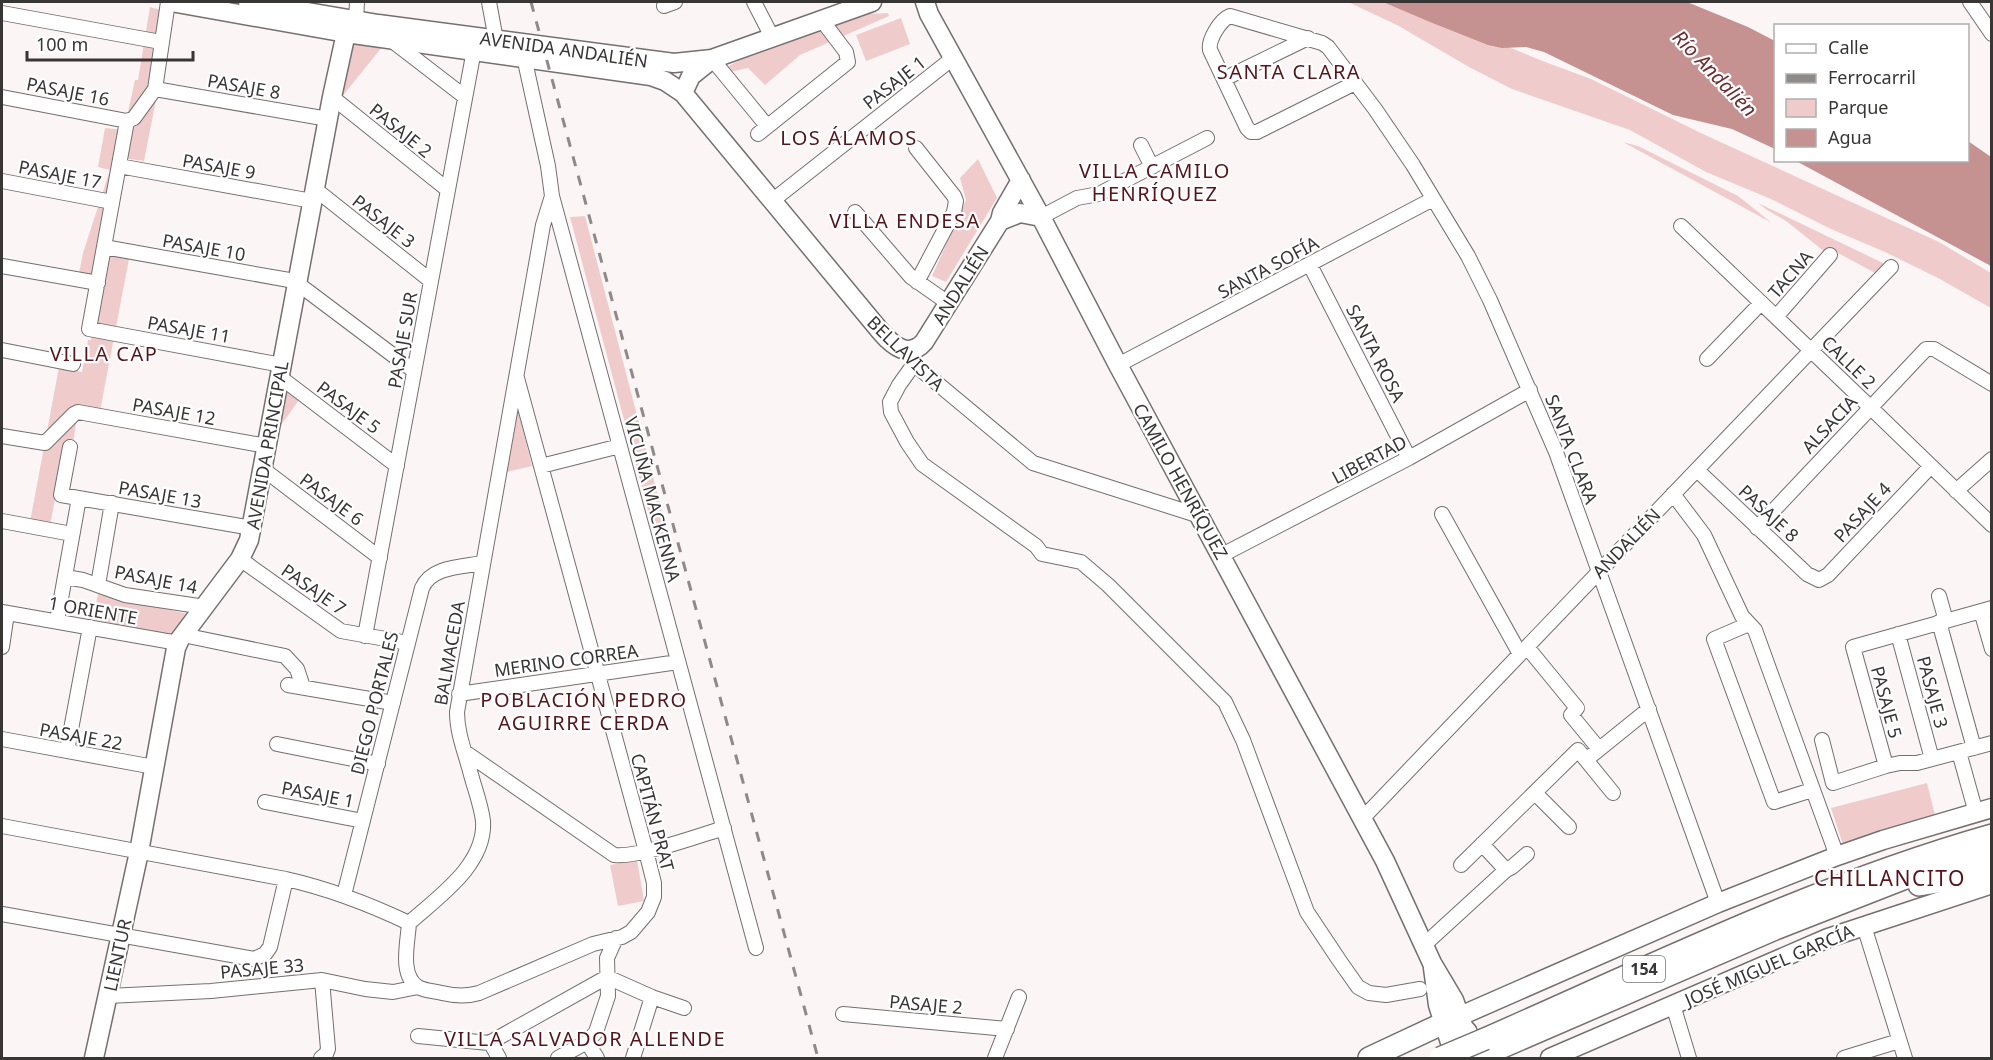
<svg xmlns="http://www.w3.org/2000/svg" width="1993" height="1060" font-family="'Noto Sans',sans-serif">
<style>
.green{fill:#efcccb}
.water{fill:#c59191}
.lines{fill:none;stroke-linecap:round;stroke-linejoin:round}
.minor-casing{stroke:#756f6f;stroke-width:16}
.major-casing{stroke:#756f6f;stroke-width:21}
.highway-casing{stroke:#756f6f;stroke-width:24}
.minor{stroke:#fff;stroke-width:14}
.major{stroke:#fff;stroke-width:18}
.highway{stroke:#fff;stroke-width:21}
.rail{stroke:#8f8a8a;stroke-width:3;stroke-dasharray:10 10;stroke-linecap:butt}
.highway-bridge-casing{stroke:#756f6f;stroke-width:24;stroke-linecap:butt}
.highway-bridge{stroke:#fff;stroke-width:21}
.labels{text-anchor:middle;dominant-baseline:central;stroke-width:4.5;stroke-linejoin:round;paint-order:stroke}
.shield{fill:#fff;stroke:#747272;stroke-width:1.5}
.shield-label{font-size:16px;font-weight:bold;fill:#383535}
.street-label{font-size:18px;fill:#383535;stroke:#fff}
.neighbourhood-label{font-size:20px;letter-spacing:1.5px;fill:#58131b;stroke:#fff}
.water-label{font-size:20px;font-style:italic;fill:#6f2d31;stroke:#fff}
.quarter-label{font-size:21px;letter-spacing:1.5px;fill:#58131b;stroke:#fff}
</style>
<rect width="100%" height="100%" fill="#fcf5f5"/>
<path class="green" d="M1348,2h52l140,58 51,19 114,56 234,107 52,31v35l-53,-30 -53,-26 -54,-23 -60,-30 -65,-27 -76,-42 -118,-41 -43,-22 -72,-42z
M150,7l11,3 -4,85 -13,66 -20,-3 -15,98 20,3 -29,152 -22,-3 -11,82 -10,-1 -7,36 -20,-3 29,-155 23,5 6,-32h3l12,-63 -24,-4 4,-20 27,-83 -12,-3 7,-39 19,2 11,-50h3z
M888,13l1,3 -89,39 -35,30 -17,-17 -18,4 -3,-5 30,-17 107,-36z
M901,18l9,26 -44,17 -10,-26z
M352,39l34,3 -45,56z
M1623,142l15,4 100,50 34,27z
M978,159l19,39 -51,84 -14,-6 34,-76 -6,-22z
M1758,203l125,60 -6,11 -39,-21 -6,-2 -7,1 -39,-31 -19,-11z
M585,216l83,318 -13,2 -85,-319z
M287,387l14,10 -22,31z
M518,410l14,56 -25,6z
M98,594l90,20 -17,22 -78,-17z
M1927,783l8,32 -92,30 -12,-37z
M637,860l7,41 -26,5 -8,-41z"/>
<path class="water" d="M1383,2h304l61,25 27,14v108l-43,-20 -59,-14 -129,-63 -18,-5 -24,1 -14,-3 -58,-23z
M1968,141l23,16v109l-195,-105 172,-1z"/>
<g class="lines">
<g class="minor-casing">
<path id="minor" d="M489,2l7,38
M754,2l18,35
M1970,2l22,32
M664,6l11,-4
M2,13l159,29
M356,20l1,-18
M391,40l74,57
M524,57l24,109 4,30 204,752
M712,59l55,67
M1224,79l84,-41
M1355,83l-98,49h-6l-4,-4 -37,-78c-2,-10 10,-30 20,-34l92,27 6,4 47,62 38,56 55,91 22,44 66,152 162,451
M155,89l173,30
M2,97l125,24
M332,97l116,93
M127,121l-38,208 193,36
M127,121l7,-3 21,-29 13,-87
M758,134l90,-72 -2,-10 -25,-33
M1141,145l11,22
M916,148l38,48 2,5 -2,11 -37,70
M119,166l193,35
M2,181l110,21
M315,189l116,92
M772,201l181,-143
M855,212l56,65 37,26
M1041,217l36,-19 22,-4 108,-56
M1681,226l189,181 122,118
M104,247l185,33 8,3 117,88
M1310,265l99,193
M2,266l96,17
M1776,317l54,-62
M2,350l71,14
M911,358l3,6 119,99 167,53
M1707,359l54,-56
M914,364l-15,21 -9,17 1,10 16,30 15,22 114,82 6,8 39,8 27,23 117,117 18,38 64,172 32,48 19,27 11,6 17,2 34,-6
M1118,365l315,-166
M280,377l117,89
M2,436l43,7 29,-29 4,-2 189,34
M70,447l-9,48 191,33
M541,466l79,-20
M263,469l117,89
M1697,470l110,104 12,6 9,-5 103,-109
M1956,491l36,-32
M1673,494l31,41 38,81 13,14 82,226
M1442,514l78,140
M2,521l70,13
M1757,528l169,-179h8l58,35
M1222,555l187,-97 121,-68
M240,559l101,72 67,12
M65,577l18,3 42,15 80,12
M98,585l14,-82
M1939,596l7,25
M1981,611l11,38
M2,612l176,31
M57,621l22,-123
M1939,622l35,126
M1749,624l-35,15 60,163 38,-12
M1898,634l34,125
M183,635l102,21 12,13 6,18
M365,636l109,-586
M2,647l5,-34
M1527,647l50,61 -6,7 28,34
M288,685l105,18
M459,694l219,-32
M2,739l152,28
M1822,740l11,43 53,-17 14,-3h17l75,-20
M277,744l101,20
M67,751l23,-124
M465,752l149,103c23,3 84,-19 110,-27
M1959,752l17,61
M1592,755l57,-46
M1886,766l-33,-119 139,-39
M1535,793l34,34
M265,802l98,19
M1362,819l529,-552
M2,826l284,53c44,10 83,25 123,44
M1461,865l117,-115 35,43
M1506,870l6,-3 15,-13
M344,895l78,-307c10,-22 40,-21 61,-25
M2,914l252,45 11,-5 5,-7 16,-68
M409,923c-1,19 -10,52 9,64 7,4 16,4 24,6 13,3 24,4 37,0l114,-49 29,-7 9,-5 17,-20 6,-15v-14l-8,-32 -129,-473
M409,923c29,-26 77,-58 74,-102 -2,-17 -9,-34 -13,-50 -5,-19 -13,-38 -13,-59l86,-487 9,-29
M1864,926l41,132
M1424,945l82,-75 -24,-26
M108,996l103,-5 111,-11 43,9 28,3 25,-5
M1673,1005l16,53
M843,1014l164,15
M418,1036l71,7 118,-66 45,20 32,11
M490,1042l9,16
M587,1042l10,16
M321,1058l5,-4 2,-5 -6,-69
M558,1058l29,-16 9,-10 12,-36 -1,-38 9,-20
M633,1058l19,-61
M995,1058l24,-61
M1844,1058l55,-17"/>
</g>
<g class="major-casing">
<path id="major" d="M171,2l175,31 305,43 14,5 18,12 198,239c12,14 28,27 43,10l76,-121 2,-8 19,-33
M248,2l130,22 296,39 38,-4 160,-57
M925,2l4,12 112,203 77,148 267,496 47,102 22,37 13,37
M683,93l8,-17 20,-16
M1000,221l20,-8 21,4
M1433,968l5,37 17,53
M1451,1020l267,-117 119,-47 46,-16 109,-32
M94,1058l45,-206 37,-204 4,-9 60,-80 9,-19 83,-443 14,-64 10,-13
M1550,1058l278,-120 164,-54"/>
</g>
<g class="highway-casing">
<path id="highway" d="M1919,885l73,-12
M1485,1039c166,-73 331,-154 507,-204
M1369,1058l75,-35 13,1 9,8
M1477,1058l298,-129 133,-52 84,-26"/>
</g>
<use href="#minor" class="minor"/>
<use href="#major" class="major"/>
<use href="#highway" class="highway"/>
<path class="rail" d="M531,2l287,1056"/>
<g class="highway-bridge-casing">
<path id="highway-bridge" d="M1440,1058l45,-19"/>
</g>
<use href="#highway-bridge" class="highway-bridge"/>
</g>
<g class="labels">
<rect class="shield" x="1623" y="956" width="42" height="26" rx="4.5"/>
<g class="shield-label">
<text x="1644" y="969">154</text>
</g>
<g class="street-label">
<text transform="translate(564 49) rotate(8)">AVENIDA ANDALIÉN</text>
<text transform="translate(894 82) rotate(-38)">PASAJE 1</text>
<text transform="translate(244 86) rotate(10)">PASAJE 8</text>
<text transform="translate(68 91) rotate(11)">PASAJE 16</text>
<text transform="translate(401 130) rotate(39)">PASAJE 2</text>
<text transform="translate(219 166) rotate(10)">PASAJE 9</text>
<text transform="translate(60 174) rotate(11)">PASAJE 17</text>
<text transform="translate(384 221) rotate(38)">PASAJE 3</text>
<text transform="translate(204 247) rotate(10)">PASAJE 10</text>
<text transform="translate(1268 267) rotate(-28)">SANTA SOFÍA</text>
<text transform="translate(1790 274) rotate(-49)">TACNA</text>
<text transform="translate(960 285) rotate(-58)">ANDALIÉN</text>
<text transform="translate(189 329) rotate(10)">PASAJE 11</text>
<text transform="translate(402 340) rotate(-80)">PASAJE SUR</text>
<text transform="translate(906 353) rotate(44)">BELLAVISTA</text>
<text transform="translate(1376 353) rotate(63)">SANTA ROSA</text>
<text transform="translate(1849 362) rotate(44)">CALLE 2</text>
<text transform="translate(349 407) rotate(37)">PASAJE 5</text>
<text transform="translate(174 411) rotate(10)">PASAJE 12</text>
<text transform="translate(1829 424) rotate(-47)">ALSACIA</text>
<text transform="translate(267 445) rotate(-80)">AVENIDA PRINCIPAL</text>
<text transform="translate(1572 449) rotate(69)">SANTA CLARA</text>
<text transform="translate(1369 459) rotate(-28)">LIBERTAD</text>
<text transform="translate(1181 481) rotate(61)">CAMILO HENRÍQUEZ</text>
<text transform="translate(160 494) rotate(10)">PASAJE 13</text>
<text transform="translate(332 499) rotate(37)">PASAJE 6</text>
<text transform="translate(653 499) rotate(75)">VICUÑA MACKENNA</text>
<text transform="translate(1862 512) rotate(-47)">PASAJE 4</text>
<text transform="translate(1769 513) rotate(43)">PASAJE 8</text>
<text transform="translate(1626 543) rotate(-46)">ANDALIÉN</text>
<text transform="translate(156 579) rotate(11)">PASAJE 14</text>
<text transform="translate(314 589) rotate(35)">PASAJE 7</text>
<text transform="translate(93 610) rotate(10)">1 ORIENTE</text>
<text transform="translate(449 653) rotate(-80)">BALMACEDA</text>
<text transform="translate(566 660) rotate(-8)">MERINO CORREA</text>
<text transform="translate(1933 692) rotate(75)">PASAJE 3</text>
<text transform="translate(1887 702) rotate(75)">PASAJE 5</text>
<text transform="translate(374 703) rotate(-76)">DIEGO PORTALES</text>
<text transform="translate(81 736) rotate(10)">PASAJE 22</text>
<text transform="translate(318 794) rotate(11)">PASAJE 1</text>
<text transform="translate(653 812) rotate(75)">CAPITÁN PRAT</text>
<text transform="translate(117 955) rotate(-78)">LIENTUR</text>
<text transform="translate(1769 965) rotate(-23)">JOSÉ MIGUEL GARCÍA</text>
<text transform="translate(262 968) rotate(-5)">PASAJE 33</text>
<text transform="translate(926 1004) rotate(5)">PASAJE 2</text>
</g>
<g class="neighbourhood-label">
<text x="1289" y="71">SANTA CLARA</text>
<text x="849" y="137">LOS ÁLAMOS</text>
<text x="1155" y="170">VILLA CAMILO<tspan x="1155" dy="23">HENRÍQUEZ</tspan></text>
<text x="905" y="220">VILLA ENDESA</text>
<text x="104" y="353">VILLA CAP</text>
<text x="584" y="699">POBLACIÓN PEDRO<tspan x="584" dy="23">AGUIRRE CERDA</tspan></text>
<text x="585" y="1038">VILLA SALVADOR ALLENDE</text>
</g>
<g class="water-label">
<text transform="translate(1715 73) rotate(46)">Río Andalién</text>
</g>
<g class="quarter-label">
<text x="1890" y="878">CHILLANCITO</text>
</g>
</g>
<rect width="1993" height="1060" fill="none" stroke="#383535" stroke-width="6"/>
<rect x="1774" y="24" width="195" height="138" fill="#ffffff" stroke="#afaeae" stroke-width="1.5"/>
<rect x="1786" y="44" width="30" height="9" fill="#ffffff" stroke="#afaeae" stroke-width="1.5"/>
<text x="1828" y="54" font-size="18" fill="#383535">Calle</text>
<rect x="1786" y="74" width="30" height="9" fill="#8f8a8a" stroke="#afaeae" stroke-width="1.5"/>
<text x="1828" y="84" font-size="18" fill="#383535">Ferrocarril</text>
<rect x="1786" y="99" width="30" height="18" fill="#efcccb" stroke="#afaeae" stroke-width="1.5"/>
<text x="1828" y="114" font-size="18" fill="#383535">Parque</text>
<rect x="1786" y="129" width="30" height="18" fill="#c59191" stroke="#afaeae" stroke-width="1.5"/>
<text x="1828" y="144" font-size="18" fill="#383535">Agua</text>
<path d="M27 51v9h166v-9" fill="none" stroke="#383535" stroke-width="3"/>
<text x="36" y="51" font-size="18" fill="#383535" stroke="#ffffff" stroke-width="4.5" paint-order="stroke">100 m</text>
</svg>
